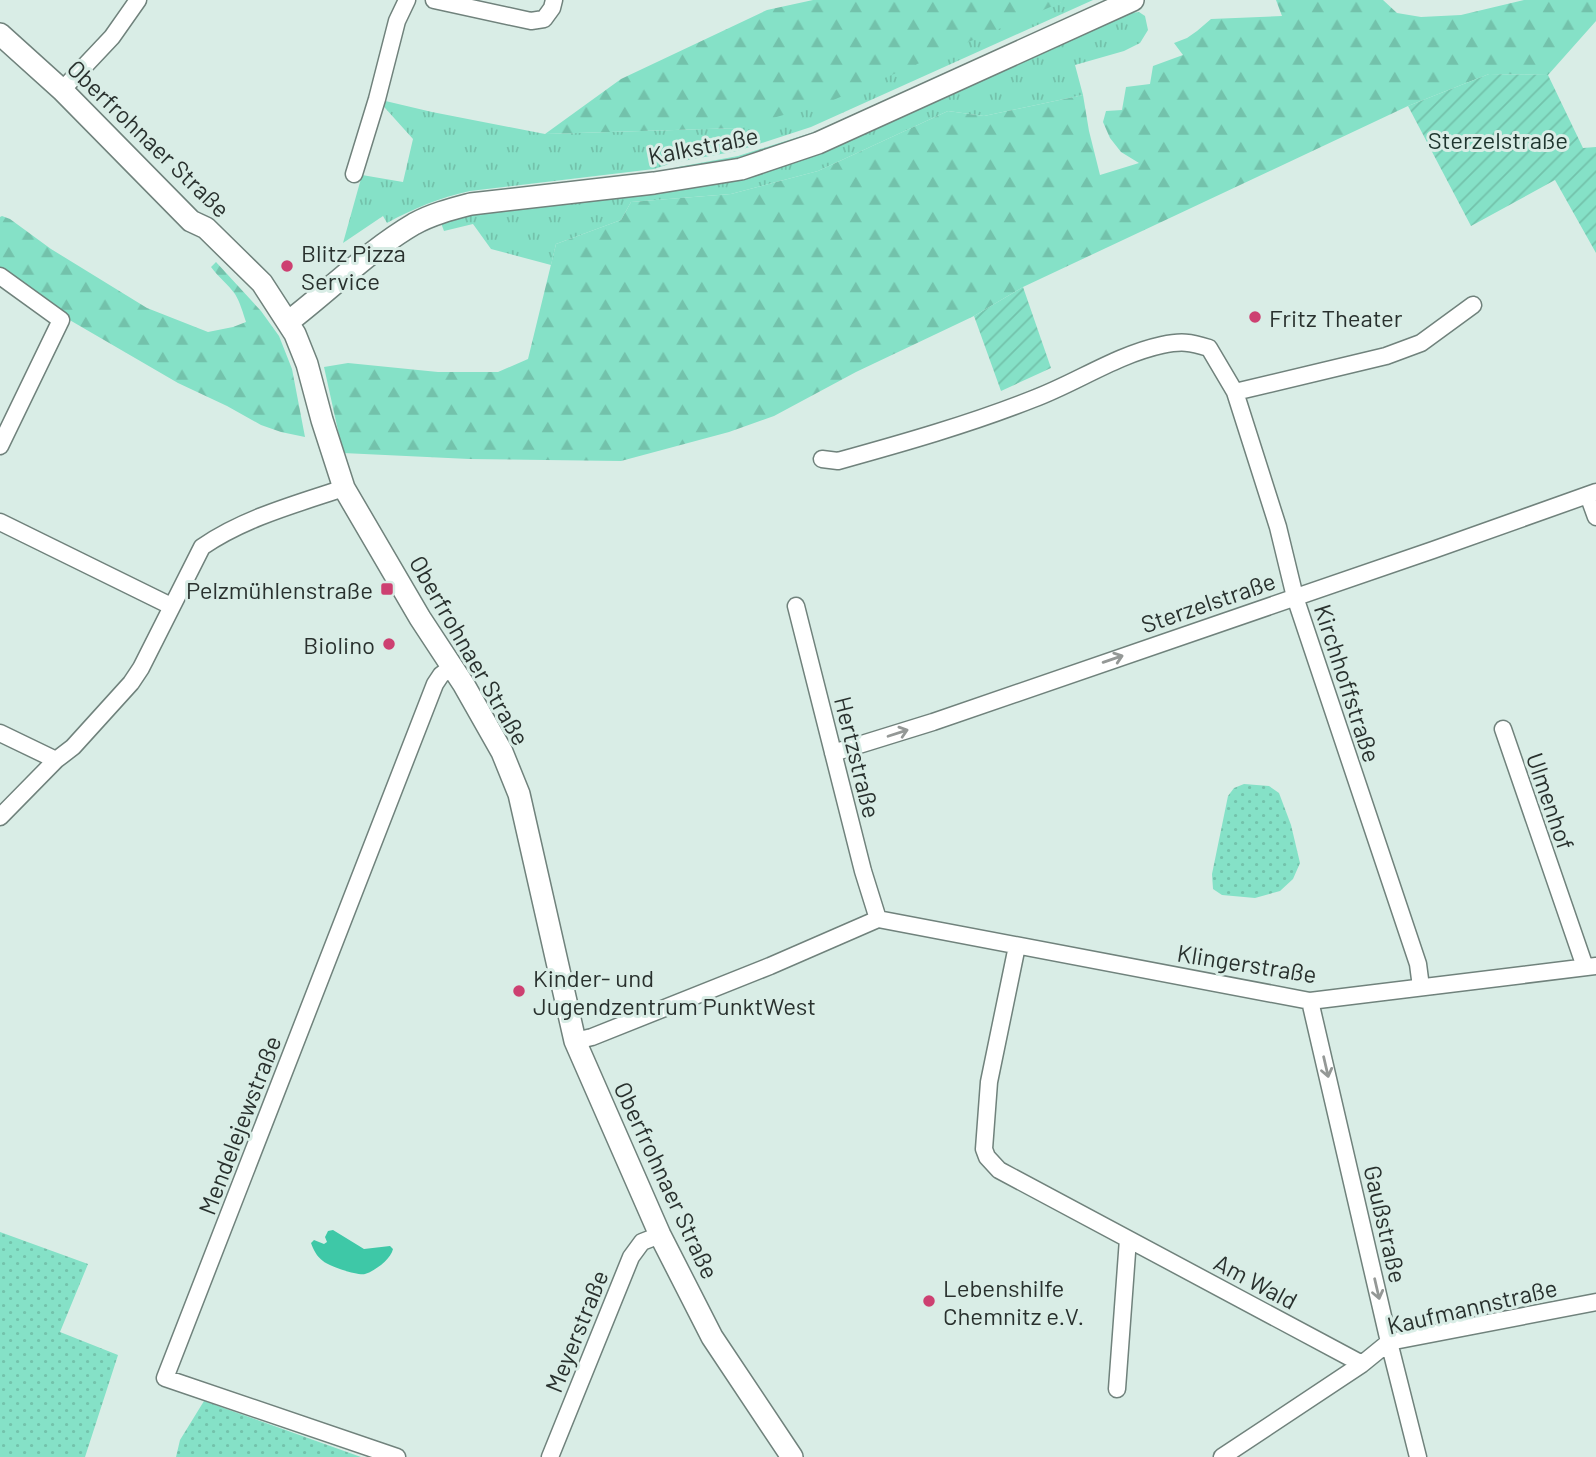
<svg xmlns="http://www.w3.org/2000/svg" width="1596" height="1457" font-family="Barlow,sans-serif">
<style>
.grass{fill:url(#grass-tufts)}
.forest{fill:url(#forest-firs)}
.park{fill:url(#park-dots)}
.garden{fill:url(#garden-furrows)}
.water{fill:#3ec8a7}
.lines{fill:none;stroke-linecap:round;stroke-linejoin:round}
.minor-casing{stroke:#70827c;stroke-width:19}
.major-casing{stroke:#70827c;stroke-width:24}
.minor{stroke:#fff;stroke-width:16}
.major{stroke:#fff;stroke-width:21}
.oneway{stroke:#949896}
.poi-dot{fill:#cd4071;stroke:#d9ede6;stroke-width:2.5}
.labels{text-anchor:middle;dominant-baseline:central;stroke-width:6;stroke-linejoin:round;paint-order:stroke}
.street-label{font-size:24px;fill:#29312e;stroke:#d9ede6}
.park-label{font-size:24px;fill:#1e352e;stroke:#d9ede6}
.poi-label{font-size:24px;fill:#29312e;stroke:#d9ede6;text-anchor:start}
</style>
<defs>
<pattern id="grass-tufts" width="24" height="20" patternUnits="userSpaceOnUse" patternTransform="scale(1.75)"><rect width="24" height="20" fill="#85e1c7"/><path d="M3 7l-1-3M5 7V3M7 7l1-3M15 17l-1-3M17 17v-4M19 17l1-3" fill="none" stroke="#73c2ab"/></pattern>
<pattern id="forest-firs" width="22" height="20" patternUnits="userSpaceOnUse" patternTransform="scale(1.75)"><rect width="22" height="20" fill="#85e1c7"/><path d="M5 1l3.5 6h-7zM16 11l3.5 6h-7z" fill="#73c2ab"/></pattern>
<pattern id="park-dots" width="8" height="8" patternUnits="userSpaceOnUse" patternTransform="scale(1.75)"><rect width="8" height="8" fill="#85e1c7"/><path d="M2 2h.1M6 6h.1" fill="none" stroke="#73c2ab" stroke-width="1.8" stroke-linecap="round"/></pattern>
<pattern id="garden-furrows" width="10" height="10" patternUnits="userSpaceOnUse" patternTransform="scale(1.75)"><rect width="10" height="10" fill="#85e1c7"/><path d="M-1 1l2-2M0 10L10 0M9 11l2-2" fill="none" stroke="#73c2ab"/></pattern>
</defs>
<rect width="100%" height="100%" fill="#d9ede6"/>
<path class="grass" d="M1061,0h32l-282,127 -74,24 -65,12 -18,6 -184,22c-31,7 -56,17 -83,32l-4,-7 -40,27 19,-68 41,7 10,-43 -36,-40 55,13 113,22 194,-6 322,-126z
M1106,0h8l-299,136 -76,24 -78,14 17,-7 60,-11 76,-24z
M1139,12l6,4 3,14 -8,13 -16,8 -49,14 8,30 -99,21 -36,-5 -130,60 -87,23 -100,8 -10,18 -65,24 -5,21 -60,-16 -18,-25 -29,7 -3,-8 33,-10 348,-61 309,-139z"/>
<path class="forest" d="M813,0h248l1,2 -231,99 -92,27 -194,6 76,-55 146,-69z
M1276,0h107l14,13 24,4 40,-2 63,-15h72v21l-48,54 -59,-1 -81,32 -385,181 -49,29 -118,56 -82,44 -45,16 -108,29 -152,-2 -126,-6 -19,-86 24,-4 90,9h60l30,-13 28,-115 65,-24 10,-18 100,-8 87,-23 130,-60 36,5 99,-21 6,36 11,44 39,-12 -18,-11 -11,-14 -7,-16 3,-11 16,-1 4,-23 24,-3 3,-18 30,-11 -9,-12 13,-5 10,-7 14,-12 71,-3z
M2,216l8,3 41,30 96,59 61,24 25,-5 13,-5c-3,-9 -6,-20 -11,-28 -7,-10 -17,-17 -24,-27l5,-5 45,49 18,25 13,33 13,68 -24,-5 -20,-7 -34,-19 -49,-23 -117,-68 -61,-45v-53z"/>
<path class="park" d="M1244,784l25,2 10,7 12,32 9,38 -7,16 -13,12 -25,7 -33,-3 -9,-6 -1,-15 16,-78 6,-8z
M0,1232l88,32 -28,68 58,23 -33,102h-85z
M204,1401l157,56h-185l4,-17z"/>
<path class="garden" d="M1489,74l59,1 35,73 13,-1v106l-41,-73 -84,46 -63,-120z
M1023,287l28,81 -50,23 -27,-75z"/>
<path class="water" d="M333,1230l31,19 26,-3 3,3c-2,10 -18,22 -28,25 -7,2 -37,-8 -42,-13 -6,-4 -10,-12 -12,-18l3,-3 10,4 3,-2 -2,-5 3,-6z"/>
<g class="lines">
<g class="minor-casing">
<path id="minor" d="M434,0l97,21 13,-2 8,-11 2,-8
M62,90l50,-53 26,-37
M354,174l23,-75 20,-78 10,-21
M0,276l61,44 -61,126
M1235,392l151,-36 35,-13 52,-38
M822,459l16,2c65,-18 132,-37 195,-62 43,-16 83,-44 129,-54 19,-4 28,-3 47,3l26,44 43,135 17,70 123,367 3,23
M1588,495l8,22
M0,522l171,84
M796,606l67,265 15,48
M1503,729l82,238
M0,733l56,27
M833,753l100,-31 500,-172 163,-58
M0,817l56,-57 17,-13 58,-64 10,-15 61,-121c42,-29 94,-43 142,-59
M1017,946l-28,136 -5,67 3,8 12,13 363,194
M1310,1001l79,341 29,115
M575,1041l17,-4 178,-71 108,-47 432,82 286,-35
M1117,1389l11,-150
M397,1457l-232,-79 270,-694 6,-9 11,-8
M550,1457l81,-200 11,-15 18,-7
M1222,1457l140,-93 27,-22 207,-40"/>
</g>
<g class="major-casing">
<path id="major" d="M0,34l62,56 129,131 15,7 56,55 33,51 12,30 15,56 22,68 76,130 44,67 38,67 17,42 56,247 85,194 52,102 80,120
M288,322c42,-32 80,-71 126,-98 18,-10 38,-15 57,-20l183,-21 87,-14 77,-26 315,-143"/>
</g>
<use href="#minor" class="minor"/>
<use href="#major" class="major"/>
</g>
<defs><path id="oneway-shaft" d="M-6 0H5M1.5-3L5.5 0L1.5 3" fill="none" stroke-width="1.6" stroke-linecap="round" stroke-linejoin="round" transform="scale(1.75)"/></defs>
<g class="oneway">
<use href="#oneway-shaft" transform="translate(1113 659) rotate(-19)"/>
<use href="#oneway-shaft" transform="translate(898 733) rotate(-18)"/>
<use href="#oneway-shaft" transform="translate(1326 1067) rotate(77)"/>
<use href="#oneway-shaft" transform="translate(1377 1289) rotate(77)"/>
</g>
<g class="poi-dot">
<circle cx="287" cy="266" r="7"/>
<circle cx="1255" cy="317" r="7"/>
<rect x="380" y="582" width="14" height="14" rx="3.5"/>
<circle cx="389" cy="644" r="7"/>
<circle cx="519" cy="991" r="7"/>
<circle cx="929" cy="1301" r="7"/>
</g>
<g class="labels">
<g class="street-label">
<text transform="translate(149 138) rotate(44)">Oberfrohnaer Straße</text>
<text transform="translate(703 145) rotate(-11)">Kalkstraße</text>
<text transform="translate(1208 602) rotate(-19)">Sterzelstraße</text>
<text transform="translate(470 650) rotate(60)">Oberfrohnaer Straße</text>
<text transform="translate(1348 683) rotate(72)">Kirchhoffstraße</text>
<text transform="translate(858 757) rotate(76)">Hertzstraße</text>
<text transform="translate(1551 801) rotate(71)">Ulmenhof</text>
<text transform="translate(1247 963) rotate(9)">Klingerstraße</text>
<text transform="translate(239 1125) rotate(-69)">Mendelejewstraße</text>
<text transform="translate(667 1180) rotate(65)">Oberfrohnaer Straße</text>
<text transform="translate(1386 1224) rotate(77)">Gaußstraße</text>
<text transform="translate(1256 1281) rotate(28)">Am Wald</text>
<text transform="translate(1472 1306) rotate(-13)">Kaufmannstraße</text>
<text transform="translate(576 1331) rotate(-68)">Meyerstraße</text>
</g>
<g class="park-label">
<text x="1498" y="139">Sterzelstraße</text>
</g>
<g class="poi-label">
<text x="301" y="252">Blitz Pizza<tspan x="301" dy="28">Service</tspan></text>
<text x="1269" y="317">Fritz Theater</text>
<text x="373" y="589" text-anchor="end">Pelzmühlenstraße</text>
<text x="375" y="644" text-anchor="end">Biolino</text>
<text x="533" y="977">Kinder- und<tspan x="533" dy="28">Jugendzentrum PunktWest</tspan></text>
<text x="943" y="1287">Lebenshilfe<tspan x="943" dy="28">Chemnitz e.V.</tspan></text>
</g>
</g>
</svg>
